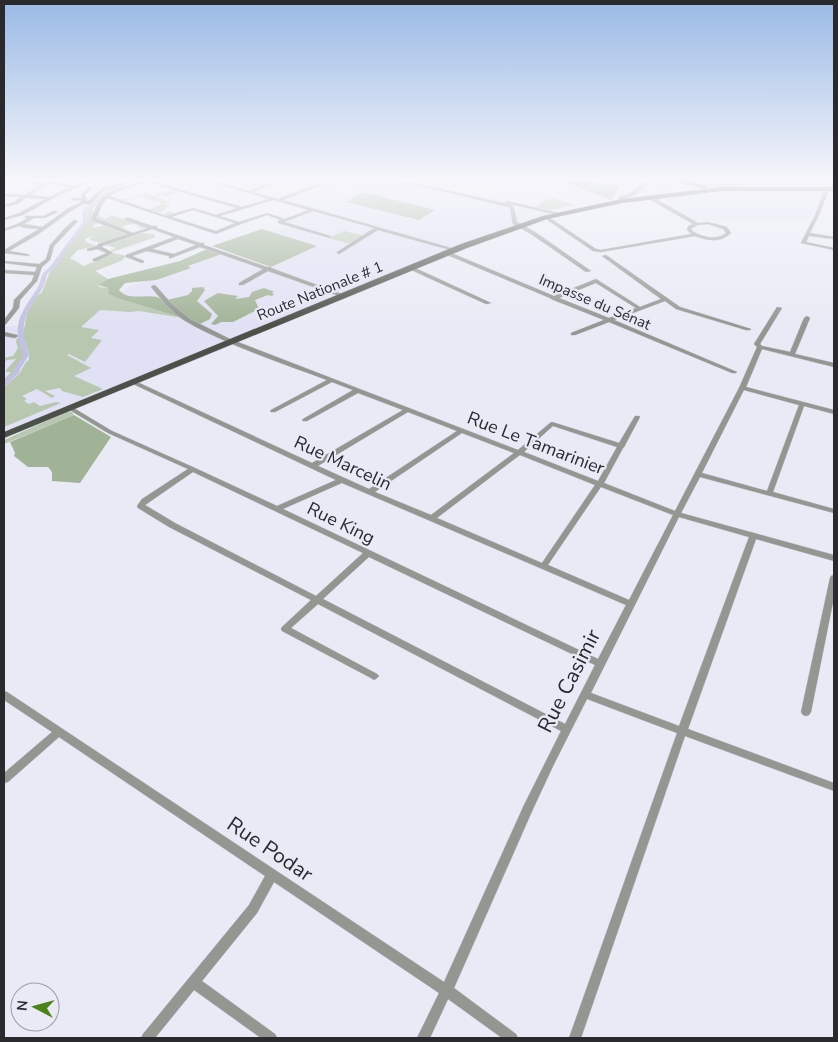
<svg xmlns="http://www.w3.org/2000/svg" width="838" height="1042" font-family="'Nunito Sans',sans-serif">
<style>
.built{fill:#e1e1f5}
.green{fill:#b8c7af}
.forest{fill:#a1b396}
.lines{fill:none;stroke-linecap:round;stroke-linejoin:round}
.canal{fill:#c2c1e1;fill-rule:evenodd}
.street-casing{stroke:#c7c7d2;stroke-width:1}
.primary-casing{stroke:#c7c7d2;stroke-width:1}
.street{fill:#939691;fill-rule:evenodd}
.primary{fill:#4b5048;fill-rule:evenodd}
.labels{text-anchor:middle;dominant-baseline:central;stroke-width:4.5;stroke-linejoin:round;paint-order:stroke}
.far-street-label{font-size:15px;fill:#29292e;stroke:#eaeaf6}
.street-label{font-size:18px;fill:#29292e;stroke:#eaeaf6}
.near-street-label{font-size:21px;fill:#29292e;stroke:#eaeaf6}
</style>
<rect width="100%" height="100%" fill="#eaeaf6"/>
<path class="built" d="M367,180h44l140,33 -78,28 -469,190v-105h59l67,-40 91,-31 40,13 12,-4 -2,-31 18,-7 -14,-4 37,-13 -32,-9 44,-18 26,6z
M664,180h10l6,6 -9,6 -45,7 -4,-4 4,-4 11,1 17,-5 8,-3z
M737,180h97v7h-10l-12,32 -121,2 -30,-24 86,-5z"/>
<path class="green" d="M144,180h3l-30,9 -25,19 2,5 -2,7 8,3 -5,1 -2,4 13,-3 22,9 -26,9 -12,-3 2,-4 -7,3 1,3 11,4 -19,4 -8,8 14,8 29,-13 14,3 -6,5 -26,10 13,8 -10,6 2,2 9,1 8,10 66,20 -44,-7 -9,1 -30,-2 -19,17 18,3 -8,8 11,2 -17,22 -16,-8 -2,1 24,13 -17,8 29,13 -20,8 -21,-6 -2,-3 -15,3 10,5 -3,2 -15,-9 -15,7 5,3 -3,2 5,3 5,-2 6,4 16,-4 5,1 -57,24v-40l15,-13 7,-12 3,-2v-6l-6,-19 4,-22 9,-16 6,-5 7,-18 33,-47 5,-4v-13l17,-18z
M688,180h49l7,8 -31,-1z
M173,190l6,1 -13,6 -4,-3 -6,3 15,6 -7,1 6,2 -12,7 5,2 7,-4 5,2 -9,3 -18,-6 14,-6 -3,-3c-6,0 -14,-4 -21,-4 -6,1 -10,5 -17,3l25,-5 -4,-2h7l6,3 1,-2z
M554,198l1,1 19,6 -23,5 -15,-3 10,-7z
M99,209v7l7,3 4,-4 41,12 -5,2 -7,-2v-2c-5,-2 -11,-1 -17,2l4,4 -32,-12z
M344,231l20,5 -13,8 -23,-6z
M139,233l14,1 3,3 -44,15 -2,-1 6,-3 -11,-3z
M19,337l6,16c-5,12 -11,23 -21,31v-4l7,-8h-5v-2l10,-11 -9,1 -3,2v-4l9,-2 5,-8 -2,-6 1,-4z
M66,412h6l2,3 -70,29v-4z"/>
<path class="forest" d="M557,180h37v2l26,4 -8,14z
M363,192l72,18 -16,10 -73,-18z
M262,229l55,17 -46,21 -59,-21z
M207,249l15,5 -34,12 3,2 -35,12 -31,3 -6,7c8,11 27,4 38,7 9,3 19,15 26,21l-66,-20 -9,-5 1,-5 -11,-3 10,-6 72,-18z
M203,287l2,3 -8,11 15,13 -2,5 -10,5 -11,-5 -22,-19 21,-5 4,-4v-3z
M264,288l11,4h-3l2,3 -3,1 -3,-1 -13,5 4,9 -26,13h-12l-6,3 -4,-1 7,-8 -14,-15 14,-8 20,3 -3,3 14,-2 3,-5z
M74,415l37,22 -31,46 -28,-2v-9l-4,-5h-20l-14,-11 1,-3 -5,-11z"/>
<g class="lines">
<path class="canal" d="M135,180h7l-40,13 -16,18 1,11 -34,48 -6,4c-1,8 -4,14 -9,21 -16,25 -18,32 -9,60l-9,14 -1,4 -13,12 -2,1v-5l10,-9v-3l9,-14c-2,-6 -5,-12 -5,-19 -3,-19 11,-34 20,-49 5,-10 1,-12 11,-19l34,-46 -1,-11 18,-20z"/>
<g class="street-casing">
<path id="street" d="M19,180h11l14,3 7,-3h6l-4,2 22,4 15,-6h6l-37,15 -36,20 -19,5v-2l15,-5 26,-14 -19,-1 -8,6 -14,3v-2l10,-3 7,-5 -17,-1v-2l21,1 15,-10zM49,184h1l21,3 -22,10 -19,-2 13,-9z
M145,180h9l21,8 67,19 27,-8 -65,-19h8l37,11 27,-11h4l-1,2 -26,10 25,7 40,-15 2,1 -1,1 -36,14 175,50 -4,1 -76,-21 -39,24 -2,-1v-1l37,-24 -61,-17 -29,11 46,14v2l-52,-15v-2l3,-1 -14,-5 -26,9 -25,10 -109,-36 -5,7 -6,13 37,15 15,-5 -23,-8v-2h4l23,8h5v2l43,15h4v2l63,22h4v1l76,28 -5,1 -74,-26 -25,14h-4v-2l24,-14 -63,-22 -29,11h-2v-2l-22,-5 -15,5 12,5v1l-2,1 -16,-6v-2l48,-18 -22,-8 -50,17v1l11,6 -16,8h-4v-2l14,-6 -10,-4 -8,2 -2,-1v-1l10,-3 1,-2 30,-10 -37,-14v-1c3,-6 5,-13 9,-19 11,-12 30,-15 45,-20zM149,182l24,8 64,18 -21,7 -23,-7 -27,8 -56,-20 9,-5zM273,200l36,10 -24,9 -18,-6 -28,9 -19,-6zM193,210l42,13 -19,8 -45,-14zM178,239l18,6 -22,9 -22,-5z
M384,180h12l29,5 87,20 2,3 3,14 18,10 56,39 -5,1 -55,-38 -18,-10 -3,-16 -2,-1 -83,-20z
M456,180l16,2 9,-2 -8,4z
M647,180h5l-17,15 -12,4 1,3h-4l-1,-5 12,-4z
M129,181h1v2l-26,7 -13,14h-8l-12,7 -34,24 -28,16 18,3 2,1v1l-25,-3v-3l35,-21 -13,-1 -7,-2 -15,5v-2l13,-5 11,-6h-3v-2h18l10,-5h4v2l-13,5h-10l-10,6 18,3 25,-18 16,-8 -10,-1 -2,-1 2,-1h9l-1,-3 8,-8 3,1 -7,7 2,4v3l15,-14z
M827,188l2,1 -10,26 -9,18 24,4v2l-25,-3 -3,6 28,6v2l-33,-7 14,-28 10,-26z
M647,196h4l47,27 10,-1 19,5 4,6c-10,10 -23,8 -36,3l-94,16 -8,-1 -50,-34 4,-1 49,33 5,1 90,-16 -4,-4 1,-4 5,-2 -46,-26zM708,224l15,5 3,4c-10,8 -25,4 -35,-3l1,-2 6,-3z
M507,201l52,12 2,1 -2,1 -54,-12v-1z
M74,220l4,1 -24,25 -4,14 -8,7 -5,14 -17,19 -1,8 -13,16 -2,1v-5l9,-12 1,-8 18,-19 2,-6 -30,-2v-3l31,2 2,-5 -33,-4v-2l35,3 7,-5 4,-14 14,-16z
M445,252h4l105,44 42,-17 44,28 21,-8 -59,-43 4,-1 74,52 71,22 -1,1h-4l-70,-21 -11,-8 -51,19 123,52 -1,1h-4l-123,-51 -34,13h-4v-2l33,-13 -53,-21 -1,-1 -105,-44zM596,283l40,25 -27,10 -50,-20z
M409,267h4l78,36 -5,1 -77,-35z
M154,285l2,1 15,17 19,16 40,20 288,111 32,-27 2,-1 67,21 16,-27h4l1,1 -15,28v1l-2,2 -19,35 71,28 64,-123 18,-41 -3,-3 23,-37 5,1 -22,36 2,2 28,6 14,-34 3,-2 3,2 -15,36 39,9v4l-72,-18 -16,38 88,23v4l-30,-8 -31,86 61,17v4l-134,-36 -19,36 153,42v6l-78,-22 -68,190 146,54v8l-149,-55 -104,302h-12l108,-305 -90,-34 -33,65 -21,45 -79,179 62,46 2,4h-16l-54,-39 -18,39h-13l22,-45 -165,-111 -17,31 -55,68 73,53 2,4h-16l-67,-48 -39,48h-14l2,-4 106,-129 16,-29 -206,-139 -51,45 -4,1v-10l48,-41 -48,-32v-9l3,1 437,290 80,-177 37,-74 -243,-127 -27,24 86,46 2,2 -2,2 -3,2 -3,-2 -89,-47 -1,-2 1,-2 29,-27 -142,-73 -31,-19 -1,-2 5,-7 46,-30 -80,-36 -40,-24v-2h4l40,24 83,37 82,38 59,-26 -205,-97v-2h4l177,82 91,-53 -45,-17 -51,28h-4l-1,-1 1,-1 50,-29 -21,-8 -57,30h-4l-1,-1 1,-1 56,-30c-45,-17 -98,-34 -140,-58 -14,-8 -25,-22 -36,-35zM744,390l55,15 -32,86 -65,-18zM408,412l49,19 -88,58 -51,-23zM553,426l64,21 -19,34 -74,-29zM462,433l52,20 -83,62 -56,-23zM520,455l75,30 -53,78 -105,-45zM193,472l170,81 -47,43 -141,-73 -30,-18 3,-2zM342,483l284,122 -28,54 -315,-150zM601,487l72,28 -44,85 -81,-35zM679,517l70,20 -70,189 -88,-33zM369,557l226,108 -30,59 -242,-125z
M4,332l13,3 1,1 -3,2 -11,-2z
M834,575v22l-23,115 -2,3 -3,1 -3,-1 -2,-3 29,-134 1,-2z"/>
</g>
<g class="primary-casing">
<path id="primary" d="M684,180l22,6 1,1 -3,2 -28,-8z
M722,187h112v4h-112l-100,12 -75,16 -80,29 -463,190v-6l457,-188 82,-28 79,-17z"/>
</g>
<use href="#street" class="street"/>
<use href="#primary" class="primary"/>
</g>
<linearGradient id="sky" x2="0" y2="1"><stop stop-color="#99b9e5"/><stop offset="0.55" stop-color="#f6f6fb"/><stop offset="1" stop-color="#f6f6fb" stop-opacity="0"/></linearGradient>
<rect width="838" height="326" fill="url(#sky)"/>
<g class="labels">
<g class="far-street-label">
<text transform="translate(320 291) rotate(-22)">Route Nationale # 1</text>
<text transform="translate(595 302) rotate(23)">Impasse du Sénat</text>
</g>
<g class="street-label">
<text transform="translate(536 443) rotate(21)">Rue Le Tamarinier</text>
<text transform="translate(343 463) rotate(25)">Rue Marcelin</text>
<text transform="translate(341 523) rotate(26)">Rue King</text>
</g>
<g class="near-street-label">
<text transform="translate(569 681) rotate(-63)">Rue Casimir</text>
<text transform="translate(270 849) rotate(34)">Rue Podar</text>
</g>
</g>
<rect width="838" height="1042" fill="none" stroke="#29292e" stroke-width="10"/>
<g transform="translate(35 1007) rotate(276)"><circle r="24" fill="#eaeaf6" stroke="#9d9da6"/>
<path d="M0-4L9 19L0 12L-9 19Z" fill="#4d8218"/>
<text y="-8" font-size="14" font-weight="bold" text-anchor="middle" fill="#29292e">N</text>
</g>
</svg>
